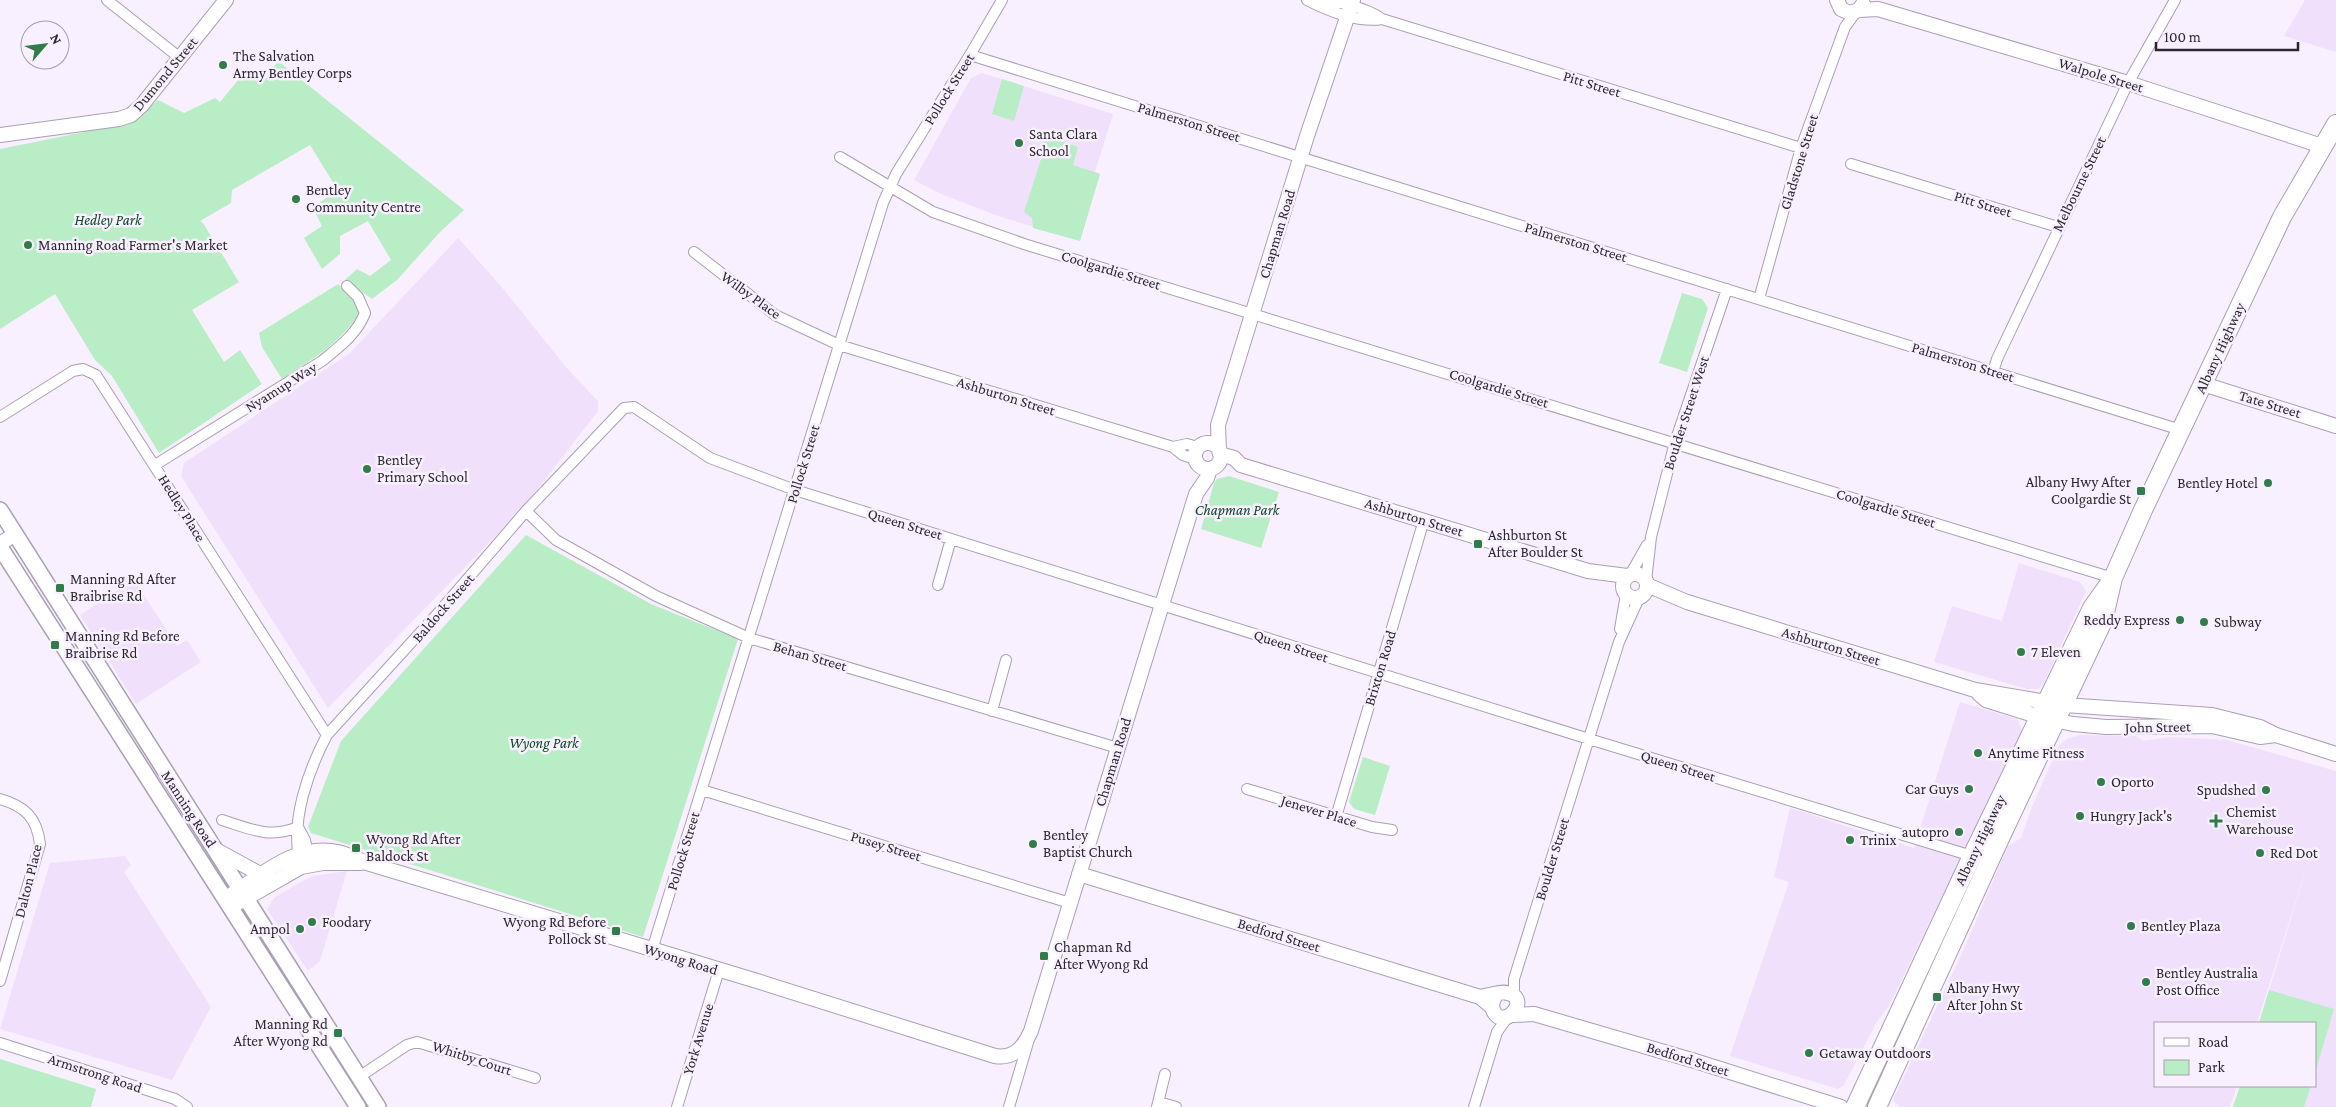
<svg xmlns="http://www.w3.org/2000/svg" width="2336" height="1107" font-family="'Crimson Pro',serif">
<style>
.built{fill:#f0e0fc}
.green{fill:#b9edc5}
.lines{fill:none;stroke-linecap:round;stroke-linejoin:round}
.street-casing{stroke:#ab9fb3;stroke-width:12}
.secondary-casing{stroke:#ab9fb3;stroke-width:16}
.primary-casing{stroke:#ab9fb3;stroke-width:18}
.highway-casing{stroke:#ab9fb3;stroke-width:20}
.street{stroke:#fff;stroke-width:10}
.secondary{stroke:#fff;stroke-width:14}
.primary{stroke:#fff;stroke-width:15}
.highway{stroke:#fff;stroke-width:18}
.poi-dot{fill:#327c4a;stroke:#f8f0fe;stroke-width:2}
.labels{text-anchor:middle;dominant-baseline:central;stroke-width:5;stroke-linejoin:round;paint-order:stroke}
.poi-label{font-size:15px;fill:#2c272f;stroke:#f8f0fe;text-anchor:start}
.street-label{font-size:15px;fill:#2c272f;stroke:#f8f0fe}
.park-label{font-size:15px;font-style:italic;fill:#0c4924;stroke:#f8f0fe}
</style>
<rect width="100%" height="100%" fill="#f8f0fe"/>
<path class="built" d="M2305,0h31v52l-52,-16z
M982,73l131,41 -18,58 5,2 -20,67 -82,-25 -57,-22 -27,-14 57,-102z
M458,238l42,47 66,82 32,34v10l-75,97 -195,200 -147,-232 3,-13 166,-110z
M2019,563l61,19 6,9 -42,92 -6,6h-11l-93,-27 18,-56 50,15z
M134,580l43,66 10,-6 14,22 -65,42 -56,-89z
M1960,702l57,17 5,11 -133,276 -13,17 -32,62 -6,4 -108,-33 59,-174 -15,-5 16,-69 124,40z
M2080,735l57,1 6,5 27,-4 57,3 109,31v336h-103l7,-21h75v-63h-56l52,-170 -54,170h-102v63h82l-7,21h-330l-7,-7 70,-149 45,-105 13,-8 11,-31 27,-62 10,-7z
M125,856l6,9 -7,7 87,135 -39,73 -172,-51 50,-166z
M347,871l-27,90 -12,10 -41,-62 7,-11 23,-14 16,-8z"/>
<path class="green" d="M278,61l186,149 -24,22 -43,48 -25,19 -27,-19 12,-11 13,7 21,-16 -23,-39 -28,15v18l-18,15 -18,-31 18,-12 -9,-18 24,-19 -27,-44 -78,45 -1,13 -31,18 3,2 36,59 -47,28 32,52 16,-12 22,34 -103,69 -47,-77 -17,-16 -40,-66 -55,35v-180l134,-27 24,-22 26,13 31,-15 5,4 28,-34 16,13z
M1002,79l22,7 -10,35 -22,-7z
M1045,136l33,11 -5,18 27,9 -20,67 -47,-13 -1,-10 -8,-6 19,-59 -3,-2z
M338,284l19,19 3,9c-19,31 -48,47 -78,67l-20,-32 -3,-14z
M1682,293l20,6 6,9 -21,64 -28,-9z
M1229,476l50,16 -18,56 -60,-19 13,-46 3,-4z
M526,535l125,69 87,35 -95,298 -332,-104 -3,-6 33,-86z
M1363,757l27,9 -15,49 -21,-6 -5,-7z
M2269,990l65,19 -19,64v-50h-56z
M0,1059l96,30 -5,18h-91z
M2240,1086h71l-7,21h-71z"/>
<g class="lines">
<g class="street-casing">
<path id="street" d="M107,0l73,58
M1307,0c21,11 52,23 75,19
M1324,0c20,3 43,8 58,19l419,129
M970,55l1211,375
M840,157l93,55 91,32 1089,334
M1851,164l207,63
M694,252l81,63 64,30 334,102 10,8 12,4
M1759,299l42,-151 44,-121 11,-15
M1993,372l4,-13 131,-276 47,-83
M0,417l73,-46 10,-2 13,6 231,360
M1173,447l14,-3 11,3
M155,465l167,-104c17,-14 35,-27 43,-48l-7,-16 -11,-11
M526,511l30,29 100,56 93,42 369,110
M1630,575l17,-30
M1646,581l5,-44 24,-95 52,-153
M938,585l13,-46
M1620,629l6,-35
M992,711l14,-51
M1247,789l125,38 20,3
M702,790l368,113
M0,799c25,7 37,19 40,45l-40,137
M1336,817l88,-297
M222,820c29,9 47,19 76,7
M298,827l7,13 4,19
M300,861c-10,-39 8,-90 27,-126l112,-123 87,-101 98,-103 10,-1 76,51 85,32 794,249 383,117
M652,950l231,-747 13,-29 74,-119 32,-55
M1514,996v-17l105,-337 20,-44
M0,1043l175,56 12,8
M359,1077l48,-32 10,-3 118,36
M1159,1102l17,5
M677,1107l42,-137
M1009,1107l20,-68
M1157,1107l8,-33
M1474,1107l23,-75 10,-14"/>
</g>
<g class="secondary-casing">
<path id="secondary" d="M1837,0l4,9 9,4 9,-3 4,-6
M1859,10l19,-1 250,74 194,63
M0,135l119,-16 12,-4 11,-10 84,-105
M2203,384l133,42
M1195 456a13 13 0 1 1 26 0a13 13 0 1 1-26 0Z
M1219,451l-1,-26 89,-289 46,-136
M1220,454l14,4 7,7 347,106 39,5
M0,544l15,-10
M1623 586a12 12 0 1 1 24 0a12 12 0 1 1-24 0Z
M1647,585l40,17 288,88 89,15 148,10 48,12 16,8 60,19
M1979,694l7,6 54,17 33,7 33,3 106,-1 48,11 16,-2
M216,850l44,24
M1079,874l401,123 12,10
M226,898c34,-21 67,-55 112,-46 9,2 19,7 29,11l390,118 238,75c19,3 29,-9 36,-25l165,-537 11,-16 3,-9
M231,907l70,-40 22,-4h38
M1480,997c6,-1 22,-6 27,-4 26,5 -4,40 -14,17 -2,-6 0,-10 3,-15
M1513,1015l21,-1 161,47 146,46"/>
</g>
<g class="primary-casing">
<path id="primary" d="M0,510l378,597
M0,547l358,560"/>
</g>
<g class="highway-casing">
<path id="highway" d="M1855,1107l117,-251 120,-248 17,-24
M1877,1107l125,-273 101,-213 10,-43 30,-68 139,-293 54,-93"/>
</g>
<use href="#street" class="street"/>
<use href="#secondary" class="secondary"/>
<use href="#primary" class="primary"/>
<use href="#highway" class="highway"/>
</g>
<g class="poi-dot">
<circle cx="223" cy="65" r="5"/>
<circle cx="1019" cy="143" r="5"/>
<circle cx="296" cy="199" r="5"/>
<circle cx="28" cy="245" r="5"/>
<circle cx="367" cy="469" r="5"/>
<circle cx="2268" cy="483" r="5"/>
<rect x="2136" y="486" width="10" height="10" rx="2.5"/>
<rect x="1473" y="539" width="10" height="10" rx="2.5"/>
<rect x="55" y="583" width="10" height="10" rx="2.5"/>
<circle cx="2180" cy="620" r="5"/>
<circle cx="2204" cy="622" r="5"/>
<rect x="50" y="640" width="10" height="10" rx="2.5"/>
<circle cx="2021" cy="652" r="5"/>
<circle cx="1978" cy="753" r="5"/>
<circle cx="2101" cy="782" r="5"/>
<circle cx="1969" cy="789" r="5"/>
<circle cx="2266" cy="790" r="5"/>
<circle cx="2080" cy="816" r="5"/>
<path d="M2213.5 813.5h5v5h5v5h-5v5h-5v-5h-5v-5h5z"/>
<circle cx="1959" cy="832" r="5"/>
<circle cx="1850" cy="840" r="5"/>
<circle cx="1033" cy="844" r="5"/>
<rect x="351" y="843" width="10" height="10" rx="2.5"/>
<circle cx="2260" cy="853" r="5"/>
<circle cx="312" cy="922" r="5"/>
<circle cx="2131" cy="926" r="5"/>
<circle cx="300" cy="929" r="5"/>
<rect x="611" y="926" width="10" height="10" rx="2.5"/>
<rect x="1039" y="951" width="10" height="10" rx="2.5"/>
<circle cx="2146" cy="982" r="5"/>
<rect x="1932" y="992" width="10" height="10" rx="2.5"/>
<rect x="333" y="1028" width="10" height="10" rx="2.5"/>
<circle cx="1809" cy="1053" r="5"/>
</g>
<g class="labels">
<g class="poi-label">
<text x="233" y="56">The Salvation<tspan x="233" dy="17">Army Bentley Corps</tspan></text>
<text x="1029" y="134">Santa Clara<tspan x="1029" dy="17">School</tspan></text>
<text x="306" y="190">Bentley<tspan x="306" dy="17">Community Centre</tspan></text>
<text x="38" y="245">Manning Road Farmer's Market</text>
<text x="377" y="460">Bentley<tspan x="377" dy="17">Primary School</tspan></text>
<text x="2131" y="482" text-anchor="end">Albany Hwy After<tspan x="2131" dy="17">Coolgardie St</tspan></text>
<text x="2258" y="483" text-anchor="end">Bentley Hotel</text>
<text x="1488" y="535">Ashburton St<tspan x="1488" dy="17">After Boulder St</tspan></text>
<text x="70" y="579">Manning Rd After<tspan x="70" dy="17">Braibrise Rd</tspan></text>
<text x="2170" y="620" text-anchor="end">Reddy Express</text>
<text x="2214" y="622">Subway</text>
<text x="65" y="636">Manning Rd Before<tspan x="65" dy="17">Braibrise Rd</tspan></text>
<text x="2031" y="652">7 Eleven</text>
<text x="1988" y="753">Anytime Fitness</text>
<text x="2111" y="782">Oporto</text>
<text x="1959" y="789" text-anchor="end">Car Guys</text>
<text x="2256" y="790" text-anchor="end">Spudshed</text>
<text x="2226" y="812">Chemist<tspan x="2226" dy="17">Warehouse</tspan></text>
<text x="2090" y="816">Hungry Jack's</text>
<text x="1949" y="832" text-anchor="end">autopro</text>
<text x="1043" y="835">Bentley<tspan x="1043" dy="17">Baptist Church</tspan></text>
<text x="366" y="839">Wyong Rd After<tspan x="366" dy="17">Baldock St</tspan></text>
<text x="1860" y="840">Trinix</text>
<text x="2270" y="853">Red Dot</text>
<text x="322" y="922">Foodary</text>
<text x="606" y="922" text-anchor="end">Wyong Rd Before<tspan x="606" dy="17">Pollock St</tspan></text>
<text x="2141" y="926">Bentley Plaza</text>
<text x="290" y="929" text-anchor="end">Ampol</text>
<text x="1054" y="947">Chapman Rd<tspan x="1054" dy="17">After Wyong Rd</tspan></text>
<text x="2156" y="973">Bentley Australia<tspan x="2156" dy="17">Post Office</tspan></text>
<text x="1947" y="988">Albany Hwy<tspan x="1947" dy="17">After John St</tspan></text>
<text x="328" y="1024" text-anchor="end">Manning Rd<tspan x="328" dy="17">After Wyong Rd</tspan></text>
<text x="1819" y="1053">Getaway Outdoors</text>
</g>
<g class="street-label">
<text transform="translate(165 74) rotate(-50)">Dumond Street</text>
<text transform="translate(2101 75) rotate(17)">Walpole Street</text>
<text transform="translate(1592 84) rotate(17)">Pitt Street</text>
<text transform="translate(949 89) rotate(-58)">Pollock Street</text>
<text transform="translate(1189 122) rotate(17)">Palmerston Street</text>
<text transform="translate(1799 162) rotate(-73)">Gladstone Street</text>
<text transform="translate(2079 184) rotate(-64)">Melbourne Street</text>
<text transform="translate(1983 204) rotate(17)">Pitt Street</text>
<text transform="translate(1277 234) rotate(-73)">Chapman Road</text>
<text transform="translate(1576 242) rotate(17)">Palmerston Street</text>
<text transform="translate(1111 270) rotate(17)">Coolgardie Street</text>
<text transform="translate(751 295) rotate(36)">Wilby Place</text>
<text transform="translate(2220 348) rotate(-65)">Albany Highway</text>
<text transform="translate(1963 362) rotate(17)">Palmerston Street</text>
<text transform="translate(281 387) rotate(-32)">Nyamup Way</text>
<text transform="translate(1499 388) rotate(17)">Coolgardie Street</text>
<text transform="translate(1006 396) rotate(17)">Ashburton Street</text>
<text transform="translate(2270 404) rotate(17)">Tate Street</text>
<text transform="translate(1686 413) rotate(-72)">Boulder Street West</text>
<text transform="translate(803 464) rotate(-73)">Pollock Street</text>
<text transform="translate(182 508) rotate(58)">Hedley Place</text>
<text transform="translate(1886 508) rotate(17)">Coolgardie Street</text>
<text transform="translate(1414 517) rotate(17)">Ashburton Street</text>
<text transform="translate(905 524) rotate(17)">Queen Street</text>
<text transform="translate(443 608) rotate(-49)">Baldock Street</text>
<text transform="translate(1291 646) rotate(18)">Queen Street</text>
<text transform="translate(1831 646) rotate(17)">Ashburton Street</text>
<text transform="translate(810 656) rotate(16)">Behan Street</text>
<text transform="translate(1380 668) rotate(-73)">Brixton Road</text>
<text transform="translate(2158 727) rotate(-1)">John Street</text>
<text transform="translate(1113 762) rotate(-73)">Chapman Road</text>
<text transform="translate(1678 766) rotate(17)">Queen Street</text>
<text transform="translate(189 809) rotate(57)">Manning Road</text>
<text transform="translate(1319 811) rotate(17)">Jenever Place</text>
<text transform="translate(1980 840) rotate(-64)">Albany Highway</text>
<text transform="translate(886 846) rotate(17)">Pusey Street</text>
<text transform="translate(683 851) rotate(-73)">Pollock Street</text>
<text transform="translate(1552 859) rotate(-73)">Boulder Street</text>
<text transform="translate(28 881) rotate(-76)">Dalton Place</text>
<text transform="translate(1279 935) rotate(17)">Bedford Street</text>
<text transform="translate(681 959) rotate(17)">Wyong Road</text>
<text transform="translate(698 1039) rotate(-73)">York Avenue</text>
<text transform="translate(472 1058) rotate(18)">Whitby Court</text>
<text transform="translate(1688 1059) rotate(17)">Bedford Street</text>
<text transform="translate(95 1073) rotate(18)">Armstrong Road</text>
</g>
<g class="park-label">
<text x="108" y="220">Hedley Park</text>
<text x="1237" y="510">Chapman Park</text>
<text x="544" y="743">Wyong Park</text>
</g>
</g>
<rect x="2154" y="1022" width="162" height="65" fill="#f8f0fe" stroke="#a6a0ab"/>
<rect x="2164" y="1038" width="25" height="8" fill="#ffffff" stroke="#a6a0ab"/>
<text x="2198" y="1047" font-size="15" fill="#2c272f">Road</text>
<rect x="2164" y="1060" width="25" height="15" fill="#b9edc5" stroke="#a6a0ab"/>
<text x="2198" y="1072" font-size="15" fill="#2c272f">Park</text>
<g transform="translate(45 45) rotate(62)"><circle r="24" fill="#f8f0fe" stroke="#a6a0ab"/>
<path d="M0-4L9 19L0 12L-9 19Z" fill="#327c4a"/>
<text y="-8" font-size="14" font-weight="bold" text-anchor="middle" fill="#2c272f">N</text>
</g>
<path d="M2156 42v8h142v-8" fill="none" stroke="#2c272f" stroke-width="2.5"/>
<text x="2164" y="42" font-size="15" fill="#2c272f" stroke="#f8f0fe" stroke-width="4" paint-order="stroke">100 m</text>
</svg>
